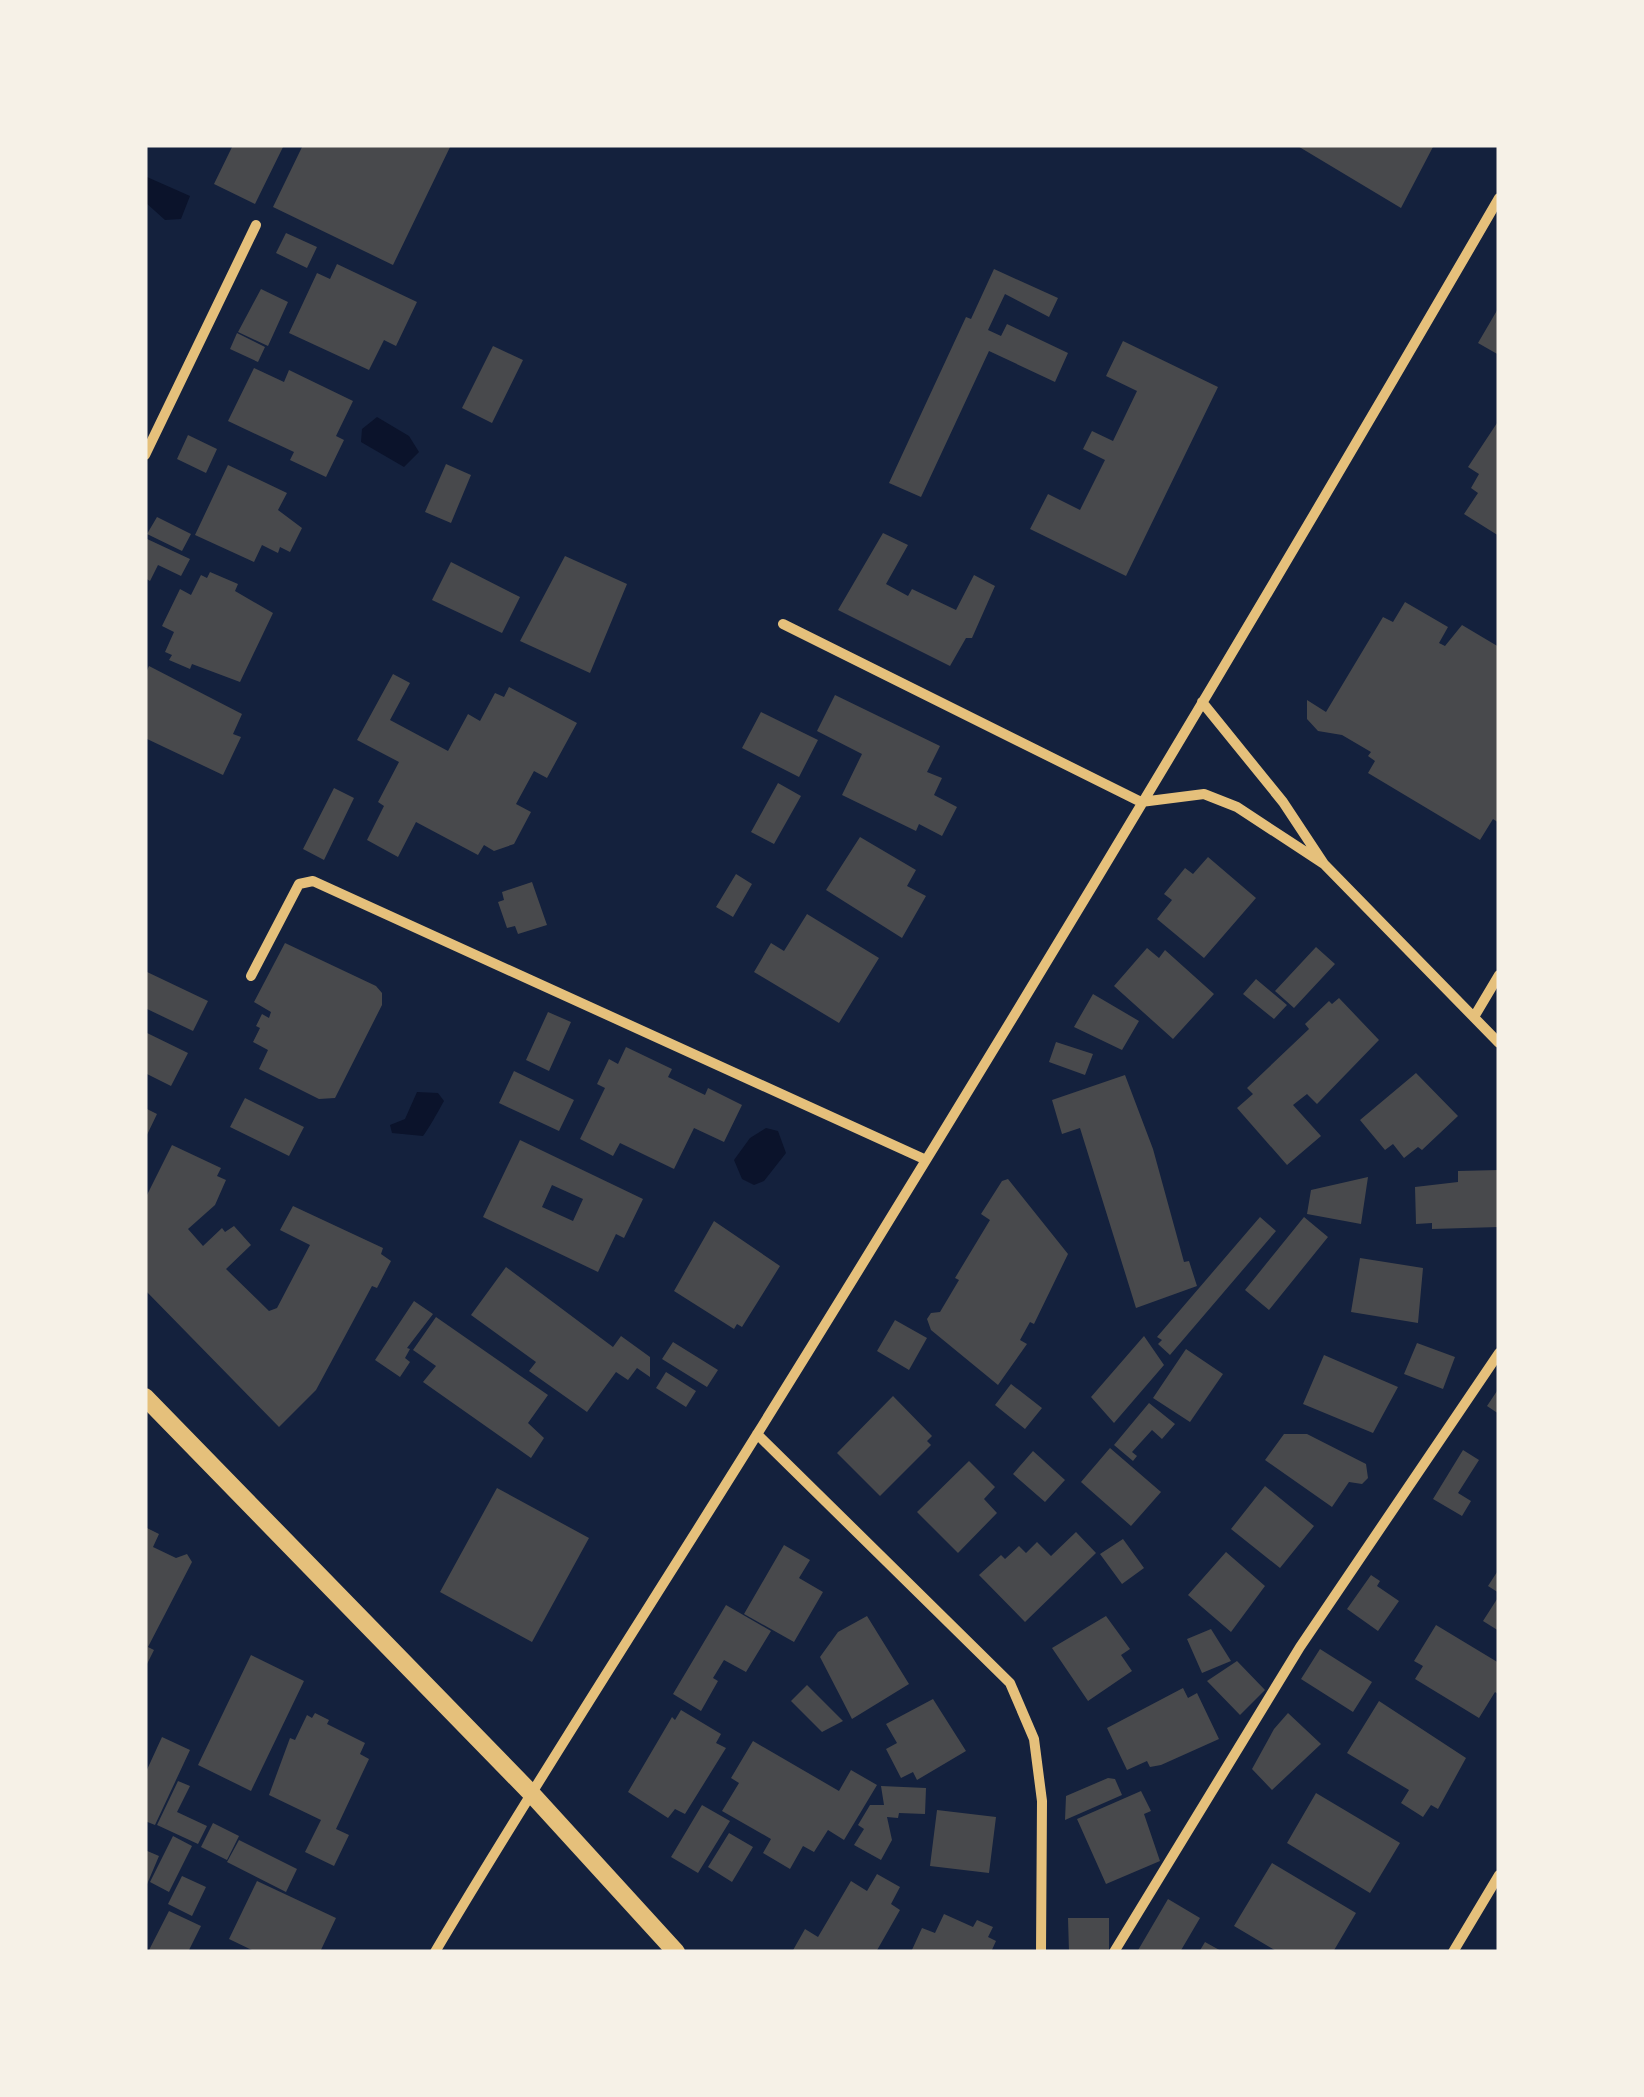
<svg xmlns="http://www.w3.org/2000/svg" width="1644" height="2097" font-family="'Fira Sans Condensed',sans-serif">
<style>
.water{fill:#0b132b}
.building{fill:#48494c;fill-rule:evenodd}
.lines{fill:none;stroke-linecap:round;stroke-linejoin:round}
.minor{stroke:#e5c07b;stroke-width:10}
.tertiary{stroke:#e5c07b;stroke-width:18}
</style>
<rect width="100%" height="100%" fill="#14213d"/>
<path class="water" d="M147,177l43,19 -9,23 -16,1 -20,-18z
M377,417l32,19 10,16 -15,15 -43,-25 1,-13z
M417,1092l21,1 6,8c-5,9 -16,29 -21,35l-31,-3 -2,-8 15,-6z
M766,1128l12,3 8,22 -22,28 -10,4 -12,-6 -8,-19 16,-22z"/>
<path class="building" d="M233,145h51l-29,59 -41,-20z
M303,145h148l-58,120 -120,-58z
M1296,145h138l-33,63z
M286,233l31,14 -10,21 -31,-15z
M337,264l80,38 -21,44 -12,-6 -15,30 -80,-37 28,-60 13,6z
M994,269l64,29 -9,19 -44,-23 -17,36 13,6 6,-12 61,29 -13,29 -66,-31 -68,146 -32,-14 77,-166 5,2z
M261,289l27,13 -20,44 -30,-14z
M1499,307v48l-21,-12z
M237,333l28,14 -7,15 -28,-13z
M1123,341l95,46 -92,189 -96,-47 18,-35 32,16 25,-50 -22,-11 9,-18 21,10 24,-50 -31,-15z
M493,346l30,14 -31,63 -30,-15z
M254,368l30,14 5,-12 64,31 -17,35 8,4 -18,37 -36,-17 4,-8 -66,-31z
M1499,420v116l-35,-22 14,-21 -7,-5 8,-14 -11,-7z
M188,435l29,14 -11,24 -29,-14z
M446,464l25,11 -20,48 -26,-11z
M228,465l59,28 -9,17 24,18 -12,24 -10,-5 -2,6 -16,-8 -8,17 -59,-27z
M157,517l34,17 -9,17 -35,-17z
M883,533l25,12 -22,39 22,12 4,-7 44,21 18,-35 21,11 -23,52h-6l-16,28 -112,-56z
M145,538l45,21 -9,17 -23,-11 -8,16 -5,-3z
M565,556l62,28 -37,89 -70,-32z
M451,562l69,35 -18,36 -70,-33z
M210,572l28,12 -3,7 38,22 -33,69 -48,-18 -2,5 -21,-9 3,-5 -7,-3 9,-20 -12,-6 18,-37 11,6 10,-20 6,3z
M1405,602l43,25 -9,16 6,3 17,-21 37,22v176l-6,-4 -13,21 -112,-67 7,-12 -7,-5 3,-4 -29,-17 -24,-4 -11,-12v-19l19,12 57,-95 10,5z
M149,666l93,48 -9,20 8,3 -18,38 -78,-37v-63z
M393,674l17,9 -20,37 58,31 20,-37 12,7 15,-28 9,4 5,-10 68,36 -30,55 -13,-7 -18,33 15,8 -17,32 -20,7 -10,-6 -6,10 -62,-33 -18,35 -31,-17 17,-34 -6,-4 21,-40 -42,-22z
M835,695l105,51 -13,26 15,6 -8,17 23,12 -15,29 -23,-12 -3,7 -74,-36 20,-41 -45,-23z
M761,712l57,28 -19,37 -57,-29z
M778,783l23,13 -27,48 -23,-12z
M334,788l20,10 -30,62 -21,-11z
M860,837l56,33 -9,16 19,10 -24,42 -76,-48z
M1208,857l48,41 -52,60 -47,-39 15,-19 -8,-6 21,-26 8,6z
M736,874l16,10 -19,33 -17,-10z
M532,882l15,43 -29,9 -3,-8 -8,2 -9,-26 6,-2 -2,-8z
M807,914l72,44 -40,65 -85,-51 17,-29 13,8z
M285,943l91,43 6,7v12l-47,93 -16,1 -60,-30 9,-19 -15,-8 7,-14 -4,-2 6,-12 7,4 2,-6 -17,-10z
M1316,947l19,17 -41,44 -19,-17z
M1147,948l12,10 6,-8 49,44 -41,45 -59,-53z
M145,971l63,30 -15,30 -48,-23z
M1256,979l31,26 -13,14 -31,-25z
M1093,994l46,27 -17,29 -48,-23z
M1339,998l40,42 -62,64 -10,-10 -14,11 28,31 -34,29 -50,-57 16,-14 -6,-6 62,-59 -4,-5 24,-23 3,3z
M548,1012l23,10 -22,49 -23,-11z
M145,1032l43,21 -17,33 -26,-13z
M1056,1042l37,12 -8,21 -36,-13z
M626,1047l46,22 -4,8 37,18 3,-7 34,17 -18,37 -30,-14 -20,41 -54,-26 -7,13 -33,-17 25,-51 -8,-4 12,-25 9,5z
M514,1071l60,29 -15,31 -60,-28z
M1416,1073l42,43 -36,34 -4,-3 -14,11 -11,-14 -8,6 -25,-30z
M1125,1075l28,74 31,113 5,-1 8,25 -61,22 -56,-180 -18,6 -10,-34z
M245,1098l59,29 -15,29 -59,-29z
M145,1108l12,6 -12,25z
M520,1140l123,59 -19,39 -8,-4 -18,38 -115,-55zM552,1185l31,14 -10,22 -31,-14z
M172,1145l49,23 -4,8 9,4 -11,25 -27,24 15,17 19,-18 3,4 9,-6 17,19 -25,24 43,42 8,-3 33,-63 -30,-15 13,-24 90,42 -2,6 10,7 -14,27 -5,-2 -56,104 -37,37 -134,-137v-91z
M1499,1170v57l-67,2v-6l-16,1 -1,-37 43,-5v-11z
M1368,1177l-7,47 -54,-10 4,-24z
M1008,1179l60,75 -34,70 -4,-2 -10,18 7,4 -29,41 -67,-55 -4,-11 4,-6 9,-1 19,-32 -4,-2 35,-58 -9,-6 21,-33z
M1260,1217l16,14 -106,124 -12,-11 4,-4 -5,-3z
M1304,1217l24,20 -59,73 -24,-20z
M714,1221l66,45 -38,61 -5,-3 -3,5 -60,-38z
M1360,1258l63,10 -5,55 -67,-11z
M506,1267l107,80 8,-11 29,21v20l-13,-9 -9,12 -12,-8 -29,40 -58,-41 7,-9 -65,-47z
M414,1301l19,13 -26,34 3,1 -5,9 5,4 -10,15 -25,-17z
M436,1317l112,78 -20,28 16,15 -13,20 -108,-76 13,-16 -23,-16z
M895,1320l32,18 -18,32 -32,-19z
M1144,1336l20,29 -50,58 -23,-26z
M673,1342l45,28 -11,17 -45,-28z
M1417,1343l38,14 -12,32 -39,-15z
M1186,1349l37,25 -33,48 -37,-24z
M1324,1355l74,32 -25,46 -70,-29z
M666,1372l30,19 -10,16 -30,-19z
M1011,1384l31,24 -17,21 -30,-24z
M1499,1388v26l-12,-8z
M893,1396l39,40 -5,5 4,4 -51,51 -43,-43z
M1149,1403l26,21 -13,15 -10,-9 -20,22 5,4 -4,5 -19,-16z
M1284,1434h23l59,30 2,14 -6,6 -13,-2 -17,25 -67,-47z
M1110,1448l51,44 -30,34 -50,-44z
M1463,1450l16,10 -21,33 13,8 -9,15 -29,-17z
M1033,1451l32,29 -20,22 -32,-28z
M969,1461l26,26 -11,12 13,14 -39,40 -41,-41z
M1265,1486l49,40 -34,42 -49,-39z
M497,1488l92,50 -57,104 -92,-50z
M145,1527l14,7 -6,13 23,11 11,-4 5,8 -44,85 6,3 -9,18z
M1076,1532l20,21 -71,69 -46,-47 22,-20 4,4 14,-13 7,7 11,-11 14,14z
M1123,1539l21,29 -22,16 -22,-30z
M784,1545l26,15 -11,18 24,14 -29,50 -50,-28z
M1226,1552l39,34 -34,46 -43,-37z
M1499,1569v24l-11,-7z
M1371,1575l9,6 -3,5 22,15 -21,30 -31,-22z
M1499,1596v35l-16,-10z
M726,1605l45,26 -25,41 -22,-12 -11,18 5,3 -17,30 -28,-17z
M867,1616l42,68 -57,35 -32,-62 18,-25z
M1106,1616l24,33 -9,6 11,16 -44,30 -36,-53z
M1436,1625l63,38v32l-4,-3 -16,26 -64,-39 8,-13 -9,-5z
M1211,1629l20,32 -29,12 -15,-34z
M1320,1649l52,33 -19,30 -52,-33z
M251,1655l53,26 -53,110 -53,-26z
M1237,1661l28,29 -25,25 -33,-34z
M807,1685l36,36 -21,11 -31,-31z
M1183,1688l5,10 9,-5 22,46 -58,26 -11,2 -3,-6 -20,9 -20,-42z
M933,1699l33,52 -49,29 -4,-8 -12,6 -15,-29 11,-6 -11,-19z
M1379,1701l87,57 -28,51 -7,-4 -8,12 -22,-14 8,-13 -62,-37z
M681,1710l40,24 -5,9 10,5 -41,66 -10,-5 -7,9 -40,-26 44,-75 3,3z
M315,1713l14,7 -2,4 38,19 -5,11 9,5 -33,70 13,6 -15,31 -29,-14 16,-32 -52,-25 21,-57 5,2 12,-25 5,3z
M1288,1713l33,31 -49,46 -20,-21 22,-40z
M162,1737l28,13 -35,75 -10,-4v-47z
M753,1741l86,50 12,-21 26,15 -33,55 -16,-10 -14,22 -11,-6 -13,23 -27,-16 8,-14 -49,-28 17,-28 -8,-5z
M1108,1778l7,1 7,16 -57,25 1,-24z
M178,1781l12,5 -13,26 30,14 -9,18 -41,-19z
M881,1786l45,2 -1,26 -26,-1 -1,5 -11,-1 5,23 -11,20 -27,-15 10,-16 -6,-4 12,-20h14z
M1141,1791l10,20 -7,3 16,47 -54,23 -29,-65z
M1316,1793l84,50 -30,50 -83,-50z
M702,1805l28,16 -32,52 -27,-16z
M937,1810l59,7 -7,56 -59,-7z
M213,1823l26,13 -12,24 -26,-13z
M729,1833l24,14 -21,35 -24,-15z
M173,1836l19,10 -23,46 -19,-10z
M239,1840l58,29 -11,23 -59,-30z
M145,1850l14,6 -14,33z
M1272,1863l84,50 -23,39h-55l-44,-26z
M877,1874l23,13 -9,17 9,6 -24,42h-84l13,-23 13,8 33,-56 16,10z
M182,1876l24,11 -14,29 -24,-12z
M257,1881l79,37 -16,34h-64l-27,-13z
M1168,1899l32,19 -20,34h-43z
M169,1911l32,15 -13,26h-40z
M944,1914l29,13 4,-7 16,7 -5,10 8,4 -5,11h-80l11,-24 13,5z
M1068,1918h41v34h-40z
M1205,1942l18,10h-24z"/>
<g class="lines">
<path class="minor" d="M145,455l111,-230
M783,624l358,178 63,-8 33,13 87,57
M1202,702l81,100 41,62 175,179
M251,976l48,-92 14,-3 611,278
M1474,1017l25,-42
M757,1434l253,249 24,56 8,62 -1,151
M435,1952c103,-174 214,-344 321,-516 254,-409 502,-822 743,-1238
M1114,1952l186,-305 199,-294
M1453,1952l46,-77"/>
<path class="tertiary" d="M145,1397l384,394 147,161"/>
</g>
<rect width="1644" height="2097" fill="none" stroke="#f6f1e7" stroke-width="295"/>
</svg>
